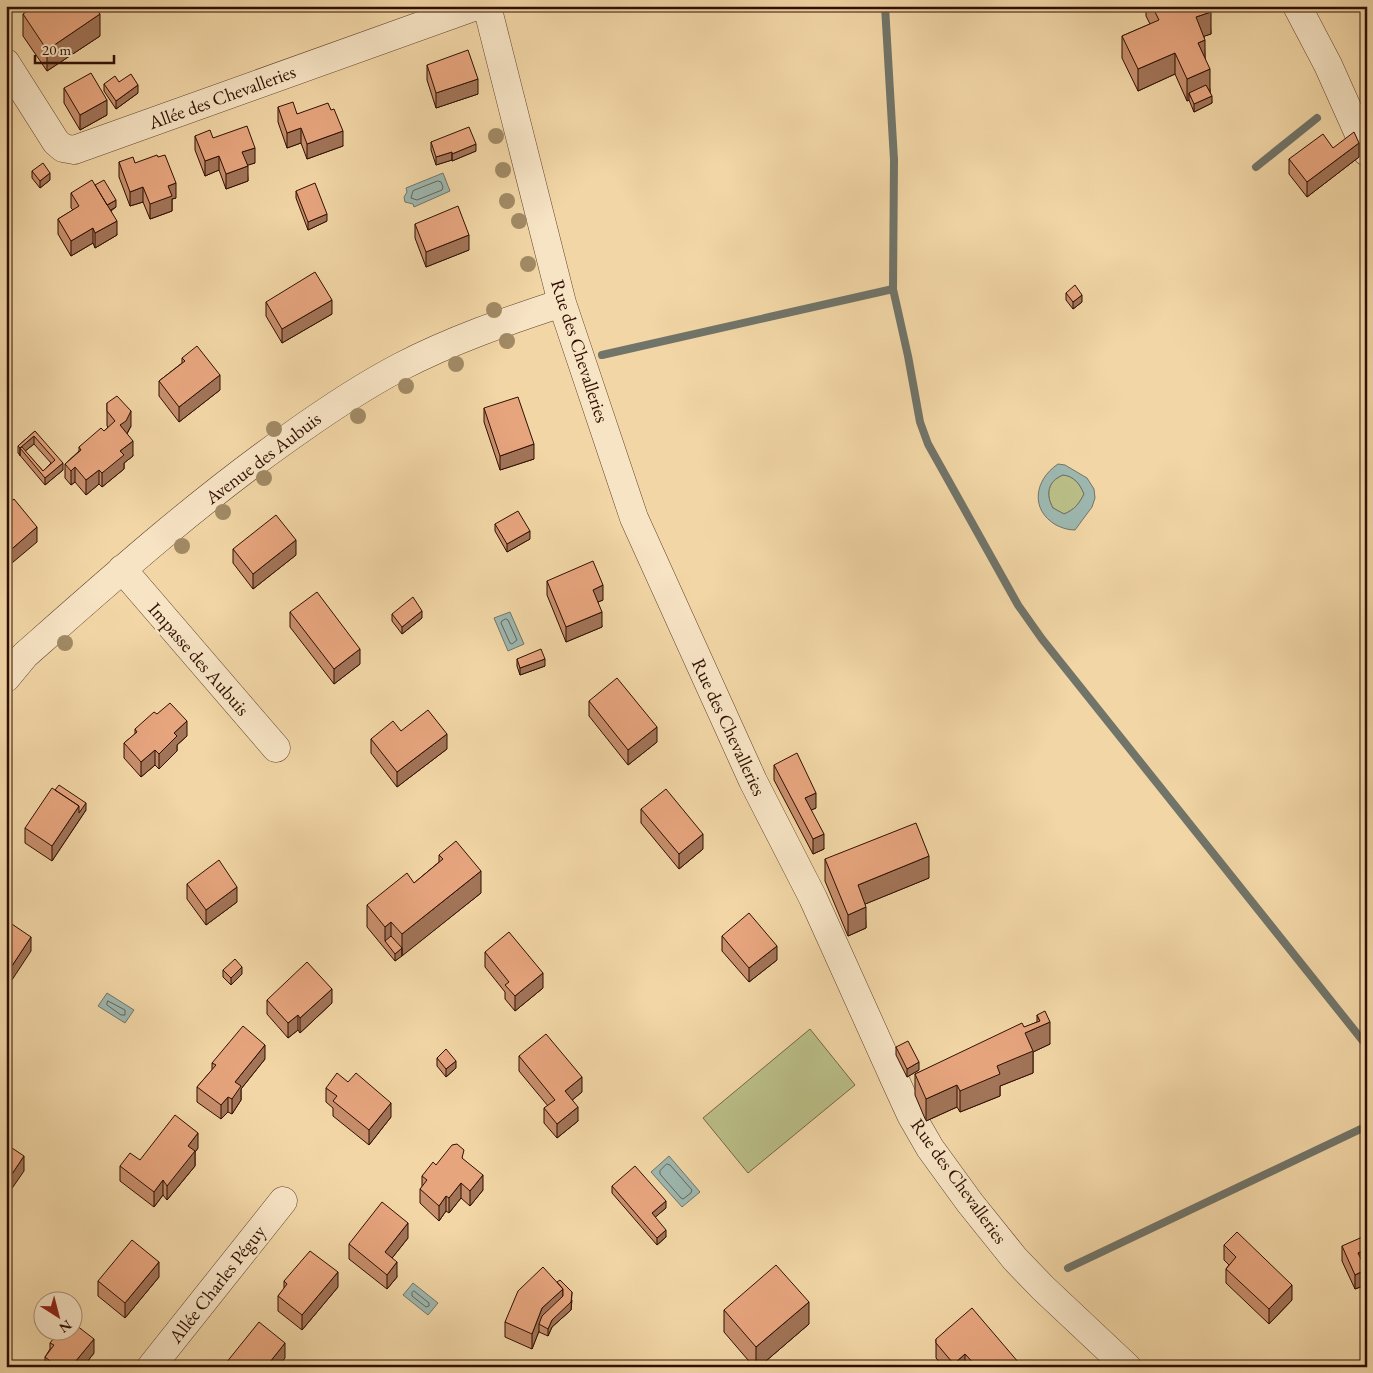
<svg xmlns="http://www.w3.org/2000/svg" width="1373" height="1373" font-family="'EB Garamond',serif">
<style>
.green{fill:#babe87;stroke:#746644}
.water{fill:#9db7af;stroke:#717469;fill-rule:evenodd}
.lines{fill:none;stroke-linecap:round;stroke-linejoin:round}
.shore{stroke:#666358;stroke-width:1}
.stream{stroke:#717469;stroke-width:8}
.minor-casing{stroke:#5f412a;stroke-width:29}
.minor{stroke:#f7e4c5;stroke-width:28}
.tree{fill:#a18a65}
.wall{fill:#c78e6c;stroke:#2e0f01;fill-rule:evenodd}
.shaded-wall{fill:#a27458;stroke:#2e0f01}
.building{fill:#e7a57e;stroke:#2e0f01}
.labels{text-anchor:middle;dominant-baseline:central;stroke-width:5;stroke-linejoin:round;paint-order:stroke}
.street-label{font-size:19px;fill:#2e0f01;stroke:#f7e4c5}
</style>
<rect width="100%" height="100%" fill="#f2d6a6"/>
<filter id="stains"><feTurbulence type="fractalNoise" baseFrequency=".004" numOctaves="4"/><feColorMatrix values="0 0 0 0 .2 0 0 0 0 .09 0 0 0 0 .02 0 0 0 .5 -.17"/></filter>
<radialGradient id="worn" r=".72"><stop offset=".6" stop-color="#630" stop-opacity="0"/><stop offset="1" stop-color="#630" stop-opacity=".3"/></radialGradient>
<path class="green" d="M1063,475c11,1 17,9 21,19 -5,10 -10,16 -20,20l-11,-6c-8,-14 -5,-27 10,-33z
M810,1029l45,56 -107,88 -45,-55z"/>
<path class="water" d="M443,173l7,18 -36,16 -1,-3 -8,-2 -1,-5 3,-5 -1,-4z
M1058,464l7,1 22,13 7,11 1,9 -3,9 -17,23c-7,0 -13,-2 -19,-5 -26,-15 -22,-45 2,-61zM1063,475c11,1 17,9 21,19 -5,10 -10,16 -20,20l-11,-6c-8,-14 -5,-27 10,-33z
M510,612l14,32 -16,7 -14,-33z
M107,993l27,17 -9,13 -27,-17z
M669,1156l31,36 -18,15 -31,-35z
M413,1283l25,20 -10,12 -25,-20z"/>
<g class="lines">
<path class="shore" d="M438,181l3,1 2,5 -1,3 -25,10 -6,-2 2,-7z
M506,619l2,1 9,20 -5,4 -2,-1 -9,-20 1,-2z
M108,1001l17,9v5h-4l-14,-10z
M667,1164l3,1 22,25 -1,3 -8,6 -2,-1 -21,-24v-3z
M414,1291l15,12v3l-3,1 -14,-11v-3z"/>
<path class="stream" d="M885,6l9,154 -1,129 15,67 12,66 8,22 90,161 24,34 325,407
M1256,167l61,-49
M602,355l291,-66
M1068,1268l299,-142"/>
<g class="minor-casing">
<path id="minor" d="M487,6l75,297 72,215 119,263 60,117 82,182 16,35 19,33 40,55 45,56 28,29 84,79
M1297,6l31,59 39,87
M6,63l50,79 7,6 11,2 402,-144
M122,569l154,179
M6,678l19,-23c86,-76 172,-153 266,-219 35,-25 71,-49 109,-69 52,-27 107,-46 162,-64
M151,1367l132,-166"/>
</g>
<use href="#minor" class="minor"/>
</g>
<g class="tree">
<circle cx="496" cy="136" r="8"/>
<circle cx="503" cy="170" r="8"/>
<circle cx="507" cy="201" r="8"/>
<circle cx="519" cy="221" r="8"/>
<circle cx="528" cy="264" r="8"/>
<circle cx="494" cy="310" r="8"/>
<circle cx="507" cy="341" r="8"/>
<circle cx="456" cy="364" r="8"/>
<circle cx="406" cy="386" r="8"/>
<circle cx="358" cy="416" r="8"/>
<circle cx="274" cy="429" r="8"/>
<circle cx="264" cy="478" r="8"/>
<circle cx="223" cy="512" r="8"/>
<circle cx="182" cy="546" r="8"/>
<circle cx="65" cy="643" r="8"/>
</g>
<path class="wall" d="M1146,6h63l2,28 -7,2 1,22 7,45 -18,9 -5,-12 -2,1 -12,-27 -37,17 -16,-33v-22l28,-12 -4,-8z
M23,14l77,22 -53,35 -24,-35z
M427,65l51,29 -42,14 -9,-28z
M119,82l19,11 -22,16 -12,-18v-7z
M64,88l43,27 -27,15 -16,-27z
M278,107l19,7 34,-4 12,36 -36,13 -6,-16 -14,5 -9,-26z
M195,136l18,2 42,25 -8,2 1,16 -22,8 -7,-19 -14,6 -10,-26z
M431,142l45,9 -24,10v-1l-16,5 -5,-15z
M1333,148l26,9 -52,40 -18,-23v-15z
M119,162l16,1 41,35 -4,1v12l-22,8 -7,-17 -13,4 -11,-29z
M32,171l18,9 -10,8 -8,-10z
M95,185l21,22 -5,4 6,24 -22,13 -2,-5 -22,13 -13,-22v-15l15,-9 -2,-2v-15z
M296,191l31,30 -19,9 -12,-32z
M415,224l54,26 -43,17 -11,-29z
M1066,293l16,9 -9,7 -7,-9z
M266,302l66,12 -50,29 -16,-27z
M182,358l38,32 -41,32 -20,-26v-15l23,-18z
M107,403l24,23 -4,8 6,22 -9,7v6l-22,18 -3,-3 -13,11 -11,-13 -4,3 -6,-7v-14l14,-13v-4l25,-16 4,-4 -1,-1z
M484,408l50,51 -34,11 -16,-48z
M35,431l28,39 -18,15 -27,-32v-7zM34,444l17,19 -8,8 -18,-20z
M495,524l35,15 -23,13 -12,-21z
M233,549l63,6 -43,34 -20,-26z
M547,581l56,19 -5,2 4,25 -36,15 -19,-47z
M290,612l70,52 -26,20 -44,-57z
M392,614l30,4 -20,16 -10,-13z
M517,659l28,7 -25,9 -3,-9z
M589,701l68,41 -29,23 -39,-49z
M135,729l52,7 -10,9v6l-18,18 -4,-4 -14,12 -17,-19v-15l11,-9z
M401,731l46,18 -50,38 -26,-34v-14z
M774,765l42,43 -5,2 13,39 -11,5 -39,-74z
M641,809l62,40 -24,20 -38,-46z
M86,810l-34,51 -27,-18v-15z
M439,855l42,38 -86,68 -28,-34v-22l47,-22 25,-21z
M825,859l104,19 -64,26 1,24 -18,8 -23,-55z
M187,884l50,18 -31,23 -19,-26z
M722,936l55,24 -28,22 -27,-31z
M485,952l58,36 -28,23 -10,-12v-7l-20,-25z
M223,970l19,4 -11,11 -8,-8z
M267,1000l65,3 -32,30 -2,-3 -10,8 -21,-24z
M1037,1015l13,29 -17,8v21l-33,13v10l-40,16 -3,-5 -31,14 -11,-26v-21l122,-52z
M896,1047l23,23 -12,7 -11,-22z
M519,1056l63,36 -10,8 6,21 -21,17 -13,-15v-15l4,-2 -29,-35z
M437,1058l19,10 -10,9 -9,-11z
M265,1059l-24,30v11l-9,14 -4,-2 -7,7 -24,-17v-15l15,-17v-7z
M326,1088l65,29 -22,28 -36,-29v-8l-7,-6z
M198,1148l-3,4v14l-28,34 -4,-5 -9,12 -34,-26v-15l20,-6z
M464,1160l19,30 -13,16 -9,-8 -12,15 -3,-2 -7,10 -19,-18v-14l2,-2v-11l14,-11z
M612,1186l54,22 -11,9 11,20 -9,8 -45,-52z
M408,1238l-16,20 5,19 -10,12 -38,-30v-15z
M1224,1245l68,55 -23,24 -43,-41v-14l3,-4 -5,-5z
M1342,1246l25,18 -3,1 1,2 2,-1v32l-4,-9v-3l-8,3 -13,-28z
M159,1277l-34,41 -27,-22v-15z
M284,1281l54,6 -36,43 -24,-19v-15l6,-7z
M572,1300l-1,10 -19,17 -4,9 -9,-4v-1l-7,18 -27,-12v-15z
M724,1310l85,14 -50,43h-5l-30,-35z
M936,1339l83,28h-75l-8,-9z
M50,1343l44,10 -11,14h-38v-10l5,-8z"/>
<path class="shaded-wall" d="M1211,12v22l-15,5v-22z
M100,14v22l-53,35v-21z
M1205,40v22l-7,-19z
M1175,53v21l-37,17v-22z
M1210,69v22l-18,8 -3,-6v7l-2,1v-22z
M478,79v15l-42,14v-15z
M138,85v8l-22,16v-8z
M1212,96v7l-18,9v-8z
M107,100v15l-27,15v-15z
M301,128v15l-14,5v-15z
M343,131v15l-36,13v-15z
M1359,143v14l-52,40v-15z
M476,144v7l-24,10v-7z
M255,148v15l-13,4v-15z
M452,152v8l-16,5v-8z
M219,156v14l-14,6v-15z
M248,166v15l-22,8v-15z
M50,173v7l-10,8v-7z
M176,183v15l-4,1v12l-22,8v-15l18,-18z
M143,187v15l-13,4v-14z
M116,200v7l-12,7v-7z
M327,214v7l-19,9v-8z
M8,221v7l-2,2v-8z
M117,221v14l-22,13v-15z
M93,228v15l-22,13v-15z
M469,235v15l-43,17v-15z
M1082,295v7l-9,7v-7z
M332,300v14l-50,29v-14z
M220,375v15l-41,32v-15z
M131,411v15l-5,9 -6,-10z
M34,436v8l-10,8 -4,-4v8v-8z
M133,441v15l-9,7v6l-22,18v-14l18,-22z
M534,444v15l-34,11v-14z
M63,463v7l-18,15v-7z
M75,467v15l-4,3v-14z
M99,470v14l-13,11v-15z
M37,527v15l-31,26v-14z
M530,531v8l-23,13v-8z
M296,540v15l-43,34v-15z
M603,585v15l-10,4v-14z
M422,611v7l-20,16v-7z
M602,612v15l-36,15v-15z
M360,649v15l-26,20v-15z
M545,659v7l-25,9v-7z
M187,721v15l-10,9v6l-18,18v-15l15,-21z
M657,727v15l-29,23v-15z
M447,734v15l-50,38v-15z
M155,750v15l-14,12v-15z
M816,793v15l-11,5v-15z
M86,803v7l-34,51v-15l27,-40z
M703,834v15l-24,20v-15z
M824,834v15l-11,5v-15z
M929,856v22l-71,29v-22z
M481,871v22l-79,63v-22z
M237,887v15l-31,23v-15z
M866,907v21l-18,8v-21z
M391,922v21l-6,-2v-14z
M31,937v14l-25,38v-14z
M777,946v14l-28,22v-14z
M402,948v8l-7,5v-7z
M242,967v7l-11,11v-7z
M543,973v15l-28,23v-15z
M332,989v14l-32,30v-15z
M298,1015v15l-10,8v-15z
M1050,1022v22l-17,8v21l-33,13v10l-40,16v-21l65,-58z
M265,1045v14l-24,30v11l-9,14v-15l3,-17z
M456,1061v7l-10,9v-8z
M919,1062v8l-12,7v-8z
M582,1077v15l-17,14v-15z
M957,1085v22l-31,14v-22z
M228,1097v15l-7,7v-14z
M391,1103v14l-22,28v-15z
M578,1107v14l-21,17v-14z
M198,1133v15l-3,4v14l-28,34v-14l21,-40z
M24,1156v15l-18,26v-14z
M483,1175v15l-13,16v-15z
M163,1180v15l-9,12v-15z
M461,1183v15l-12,15v-15z
M446,1196v15l-7,10v-15z
M666,1201v7l-14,12v-7z
M408,1223v15l-23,29v-15z
M666,1230v7l-9,8v-7z
M1367,1249v15l-9,3v-14z
M159,1262v15l-34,41v-15z
M397,1262v15l-10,12v-14z
M1367,1269v15l-4,-3v5l-8,3v-14z
M338,1272v15l-36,43v-15z
M1292,1285v15l-23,24v-15z
M563,1289v14l-24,21v7l-7,18v-15l10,-26z
M572,1292l-1,18 -19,17 -4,9v-7l4,-9z
M809,1302v22l-50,43h-3v-20z
M94,1339v14l-11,14h-8v-5z
M285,1343v15l-7,9h-12z
M965,1354v13h-9v-5z"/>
<path class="building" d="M35,6h60l5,8 -53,36 -24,-36z
M1152,6h57l2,6 -15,5 9,23 -7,3 12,26 -23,10 -12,-26 -37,16 -16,-33 37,-16z
M468,50l10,29 -42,14 -9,-28z
M91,73l16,27 -27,15 -16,-27z
M131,74l7,11 -22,16 -12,-17 11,-8 4,6z
M1206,85l6,11 -18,8 -5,-11z
M293,102l4,12 31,-11 3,7 3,-1 9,22 -36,13 -6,-16 -14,5 -9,-26z
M247,126l8,22 -13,4 6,14 -22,8 -7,-18 -14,5 -10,-25 15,-6 3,8z
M469,127l7,17 -24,10v-2l-16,5 -5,-15z
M1354,132l5,11 -52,39 -18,-23 34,-25 10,14z
M157,155l1,2 7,-2 11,28 -8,3 4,10 -22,8 -7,-17 -13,5 -11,-30 14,-5 2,6z
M43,163l7,10 -10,8 -8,-10z
M92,180l25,41 -22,12 -2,-5 -22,13 -13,-22 21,-13 -8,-13z
M104,180l12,20 -9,5 -12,-20z
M315,183l12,31 -19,8 -12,-31z
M458,206l11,29 -43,17 -11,-28z
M315,272l17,28 -50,29 -16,-27z
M1075,285l7,10 -9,7 -7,-9z
M197,346l23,29 -41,32 -20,-26 26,-20 -3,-3z
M117,396l14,15 -5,10 -6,4 13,16 -13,10 4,4 -22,18 -3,-3 -13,10 -11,-13 -4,4 -6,-7 16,-14 -2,-3 22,-19 3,3 11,-10 -8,-10v-8z
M518,397l16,47 -34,12 -16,-48z
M35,431l28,32 -18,15 -25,-30 2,-1 21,24 12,-11 -21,-24 -14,12 -2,-2z
M14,499l23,28 -31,27v-49z
M518,511l12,20 -23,13 -12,-20z
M276,515l20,25 -43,34 -20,-25z
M593,561l10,24 -10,5 9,22 -36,15 -19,-46z
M317,592l43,57 -26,20 -44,-57z
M413,597l9,14 -20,16 -10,-13z
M541,649l4,10 -25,9 -3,-9z
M617,678l40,49 -29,23 -39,-49z
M170,703l17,18 -13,12 3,3 -18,18 -4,-4 -14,12 -17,-19 13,-11 -2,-3 19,-17 3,2z
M428,710l19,24 -50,38 -26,-33 22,-18 8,10z
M797,753l19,40 -11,5 19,36 -11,5 -39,-74z
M59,785l27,18 -7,10v-7l-24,-16z
M52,788l27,18 -27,40 -27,-18z
M666,789l37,45 -24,20 -38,-45z
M916,823l13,33 -71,29 8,22 -18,8 -23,-56z
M456,841l25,30 -79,63 -11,-12 -6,5 -18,-22 40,-32 7,10 29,-24 -4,-4z
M219,860l18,27 -31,23 -19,-26z
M749,913l28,33 -28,22 -27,-32z
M6,920l25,17 -25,38z
M509,932l34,41 -28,23 -10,-11 4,-3 -24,-30z
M391,936l11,12 -7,6 -10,-13z
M235,959l7,8 -11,11 -8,-8z
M307,962l25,27 -32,29 -2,-3 -10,8 -21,-23z
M1045,1011l5,11 -25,11 8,18 -36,15 3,8 -40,17 -3,-6 -31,14 -11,-25 107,-51 2,4 16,-6 -3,-6z
M243,1026l22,19 -30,37 6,4 -9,13 -4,-2 -7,8 -24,-18 19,-22 -4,-2z
M546,1034l36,43 -17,14 13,16 -21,17 -13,-16 11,-8 -36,-44z
M908,1041l11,21 -12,7 -11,-22z
M446,1049l10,12 -10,8 -9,-11z
M337,1073l11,9 8,-9 35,30 -22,27 -36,-29 4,-5 -11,-8z
M175,1115l23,18 -10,13 7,5 -28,35 -4,-6 -9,12 -34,-26 10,-13 10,7z
M6,1144l18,12 -18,27z
M457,1144l7,6 -2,8 21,17 -13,16 -9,-8 -12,15 -3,-2 -7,10 -19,-17 7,-9 -5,-4 11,-14 3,3 16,-20z
M635,1166l31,35 -14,12 14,17 -9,8 -45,-52z
M382,1202l26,21 -23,29 12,10 -10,13 -38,-31z
M1237,1232l55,53 -23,24 -43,-40 10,-12 -12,-12z
M1367,1235v14l-9,4 7,14 2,-1v3l-12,6 -13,-29z
M132,1240l27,22 -34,41 -27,-22z
M310,1251l28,21 -36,43 -24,-19 9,-12 -3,-3z
M776,1265l33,37 -53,45 -32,-37z
M543,1267l20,22 -21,19 -10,26 -27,-12 13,-31z
M560,1280l12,12 -1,10 -19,18 -4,9 -9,-5 3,-8 21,-20v-7l-6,-7z
M1367,1280v10l-4,-9z
M972,1308l47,55 -5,4h-37l-12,-13 -9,8h-4l-16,-19v-4z
M72,1322l22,17 -19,23 7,4 -1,1h-23l-13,-10 9,-12 -4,-2 10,-13h12z
M259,1322l26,21 -19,24h-36l-4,-4z
M1353,1362l5,5h-10z"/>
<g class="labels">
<g class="street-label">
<text transform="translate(222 97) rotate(-20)">Allée des Chevalleries</text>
<text transform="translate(580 351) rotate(72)">Rue des Chevalleries</text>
<text transform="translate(263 458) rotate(-37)">Avenue des Aubuis</text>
<text transform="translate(199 659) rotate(49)">Impasse des Aubuis</text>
<text transform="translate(729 727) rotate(65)">Rue des Chevalleries</text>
<text transform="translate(959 1181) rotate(54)">Rue des Chevalleries</text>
<text transform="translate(217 1284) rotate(-52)">Allée Charles Péguy</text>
</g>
</g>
<rect width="1373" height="1373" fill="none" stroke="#f2d6a6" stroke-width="25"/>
<rect x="8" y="8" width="1358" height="1358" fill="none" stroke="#2e0f01" stroke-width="2.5"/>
<rect x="12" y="12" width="1348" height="1348" fill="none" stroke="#2e0f01"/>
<g transform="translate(58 1316) rotate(144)"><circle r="24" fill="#f7e4c5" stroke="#a78f77"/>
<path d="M0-4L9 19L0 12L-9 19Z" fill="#8f2418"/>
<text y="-8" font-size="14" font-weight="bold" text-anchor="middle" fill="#2e0f01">N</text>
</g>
<path d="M35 55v8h79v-8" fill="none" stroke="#2e0f01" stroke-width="2.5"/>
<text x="42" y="55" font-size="15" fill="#2e0f01" stroke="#f7e4c5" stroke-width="4" paint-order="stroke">20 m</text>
<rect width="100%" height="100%" filter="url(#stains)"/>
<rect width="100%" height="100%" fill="url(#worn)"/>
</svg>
